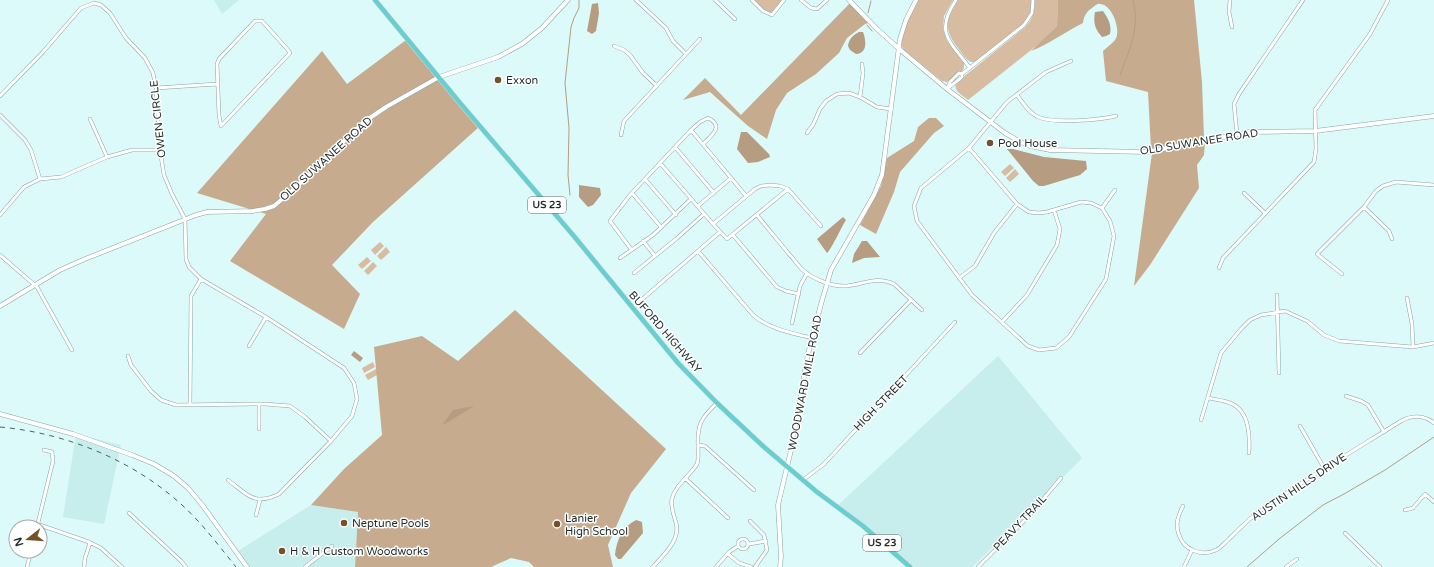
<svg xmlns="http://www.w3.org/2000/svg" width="1434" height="567" font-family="'Varela Round',sans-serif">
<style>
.built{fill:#c7eded}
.green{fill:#d7bca1}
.forest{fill:#c6ab8f}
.water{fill:#b69c80}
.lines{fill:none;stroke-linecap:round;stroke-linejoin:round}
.stream{stroke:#b69c80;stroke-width:1}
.street-casing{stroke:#89a4a4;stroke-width:4}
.secondary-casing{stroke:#89a4a4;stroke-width:5}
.primary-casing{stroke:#dbdddd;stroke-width:5.5}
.street{stroke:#fff;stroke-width:3}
.secondary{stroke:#fff;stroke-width:4}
.primary{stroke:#68cfd0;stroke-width:4.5}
.rail{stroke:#4f6060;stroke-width:1;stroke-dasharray:5 5;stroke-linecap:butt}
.poi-dot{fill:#74512a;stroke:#fff;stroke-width:1.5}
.labels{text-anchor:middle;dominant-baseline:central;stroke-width:3;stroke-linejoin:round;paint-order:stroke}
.shield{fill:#fff;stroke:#626a6a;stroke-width:1}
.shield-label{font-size:10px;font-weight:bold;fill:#1e2a2a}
.poi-label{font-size:11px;fill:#1e2a2a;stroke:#fff;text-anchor:start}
.street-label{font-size:11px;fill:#1e2a2a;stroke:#fff}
</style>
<rect width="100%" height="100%" fill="#dcfafa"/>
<path class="built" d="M214,0h25l-17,14z
M998,356l84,102 -61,62 -49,47h-63l-73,-60z
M76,434l45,11 -17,79 -41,-7z
M311,505l47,7 -3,55h-107l-10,-16z"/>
<path class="green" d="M754,0h28l-11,13 -8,-3z
M918,0h35l-9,16 -1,13 4,12 17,21v5l-1,3 -16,12 -5,-1 -38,-31 -3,-5 4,-19z
M958,0h73c0,5 0,11 -2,16 -8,14 -39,35 -53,46h-5c-6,-3 -9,-9 -13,-14 -15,-19 -12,-28 0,-48z
M1035,0h23l-1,26 -17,17 -72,57c-6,-5 -15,-9 -12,-17l69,-56c8,-8 10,-16 10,-27z
M1010,164l4,4 -9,8 -4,-4z
M1015,169l4,5 -9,8 -4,-4z
M380,242l4,4 -9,9 -4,-5z
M386,247l4,5 -9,8 -4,-4z
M367,257l4,4 -9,8 -4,-4z
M373,262l4,4 -9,9 -4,-4z
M373,362l2,5 -11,6 -2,-5z
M376,369l3,5 -11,6 -3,-5z"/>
<path class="forest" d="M1058,0h136l8,82 2,56 -53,11 -3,-57 -42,-11 -3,-30c4,-4 9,-7 12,-11 7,-9 -3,-36 -15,-36 -3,-1 -5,2 -8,4 -6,4 -8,8 -9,15 -18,9 -34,21 -52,28l26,-25z
M851,2l20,20 -6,2 -18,14 -8,15 -23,21 -29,19 -11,17 -9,29 -19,-13 -38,-34 -27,8 22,-22 36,37z
M406,40l73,87 -106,95 -41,43 28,29 -16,35 -114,-68 36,-47 -69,-21 125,-142 25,33z
M929,118h7l8,8 -10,7 -34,39 -6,20 -18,42 -16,-9 21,-39 6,-28 27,-17 4,-14z
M1205,142l-1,13 -7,10 2,23 -49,77 -16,21 18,-133z
M515,310l151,139 -35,44 -23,52 5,22h-79l-5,-5 -18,-4 -20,9h-136l3,-55 -47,-7 33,-36 38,-34 -8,-88 48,-11 36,25z"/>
<path class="water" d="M598,3l1,10 -3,18 -4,3 -5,-3 5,-27z
M1103,11c5,7 9,14 7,23l-4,2 -4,1c-7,-8 -9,-14 -7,-25z
M859,32h4c3,8 5,21 -7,22l-6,-4 -2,-4c1,-7 5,-11 11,-14z
M741,132h6l22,22 1,3 -12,5 -10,1 -11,-14z
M1007,149h6l31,8 42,4 1,8 -7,6 -36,11h-5l-6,-5z
M579,185l21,3 1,7 -8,10 -5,2 -9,-10z
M843,217l3,3c-4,6 -15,30 -19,33l-10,-14z
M862,241h5l13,16 -16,1 -12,5 2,-9z
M354,351l9,7 -3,4 -9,-7z
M474,406l-29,18h-2l10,-14z
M636,520l6,2 1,11 -22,26h-3l-3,-4c1,-14 8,-29 21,-35z"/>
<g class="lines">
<path class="stream" d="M868,13l3,-12
M867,25l5,6
M1120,75c10,-28 20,-45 13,-75
M570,195l-2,-20 1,-47 -4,-45 6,-56 3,-9 5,-10v-8
M1247,567l32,-28 44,-34 21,-11 41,-24 49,-33"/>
<g class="street-casing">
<path id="street" d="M636,0l30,28 7,13 13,13
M715,0l20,19
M752,0l11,11 9,4 12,-15
M801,0l10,8 6,1 10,-9
M956,0c-22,33 -6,41 14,68
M1230,0l-1,12 3,15
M255,21h7l26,29 2,3 -69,73 -2,-11 -2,-51 2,-5z
M614,46l10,4 6,5 13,18 14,13
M156,88l61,-4
M947,89l15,-12v-3l62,-49 8,-12 1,-13
M947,89l3,-7 9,-9 3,1
M1017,95c6,8 12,18 21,22 17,7 60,3 78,-1
M0,96l43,-44 38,-44 13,-5 7,2 9,8 16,25 19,20 8,15 3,15 4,62 4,25 8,19 13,25 1,40 3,8 12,12 65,38 78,51 10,15 3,16 -5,17 -21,25 -52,53c-25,12 -31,1 -51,-14
M860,97l3,-24 -1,-9
M0,115l25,25 6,10 9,29
M90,119l17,38
M807,133l6,-8 7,-16 6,-8 11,-7 12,-1 11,4 17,10 14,2
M1237,134l-3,-30 5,-10 64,-94
M621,135l3,-14 76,-82
M703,144c8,-8 22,-18 5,-26l-8,4 -9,8c18,22 37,44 55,66
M675,147l39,46
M969,148l48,56 12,8 9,1 9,-1 34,-10 10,1 11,5 8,13 4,15 -8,43 -37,58 -13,11 -17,2 -11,-4 -56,-51 -55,-74 -3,-15 7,-18 48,-40 38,-46 39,-30 25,-11
M660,163l53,61
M645,179l31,36
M770,185l10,1 8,3 -61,50 -14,-15 42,-35 6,-3z
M788,189l33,37
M632,193l29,34
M1244,193l21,20
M698,206l33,-28
M1364,207l25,24 3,8
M1102,208l13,-18
M0,215l24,-28 16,-8 21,-2 46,-20 25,-7h28
M757,215c10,13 21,25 31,38 6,6 10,13 16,18 11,9 29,16 43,15 17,-2 30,-10 47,-2l28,26
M720,232l-22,19 55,64c16,14 39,18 59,23
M733,235l44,52 9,4 13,3
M643,241l12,15
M631,249l-21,-28 20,-26 61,-65
M0,255l37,32 35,63
M620,258l33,-23 38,-36
M1219,268l4,-10 91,-96 2,-13 -1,-39 55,-76 18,-34
M634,273l42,-34 28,-25
M1342,274l-25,-20 47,-47 12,-16 7,-5 13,-4 38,3
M959,278l16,-12 19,-33 23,-29
M1277,295l2,78
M1407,298l5,26 1,23
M632,308l66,-57
M1002,322l25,-27 30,-50 3,-16 -6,-19
M792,323l8,-37 7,-13
M249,346l17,-29
M860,353l51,-53
M128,356l3,9 20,26 10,9 15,5 89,-1 25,2 15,11 26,24
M1346,396l15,5 7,4 16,27
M1208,398c6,1 13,2 19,4 22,6 23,31 22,51
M259,404v25
M190,405l1,-109 10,-17
M1201,420l20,-67 20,-24 9,-9 11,-5 24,-4 22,10 17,14 15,6 74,6 21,-4
M1300,426l24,42
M698,445l7,1 49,44
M685,478l43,40
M803,480l21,-16 131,-142
M1183,506c-5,10 -8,18 -4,29 5,15 23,22 37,15 5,-2 8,-7 12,-10 9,-9 19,-19 29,-27 47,-33 96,-62 144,-92 11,-6 23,-6 33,2
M1405,510l8,-2 12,-14 9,8
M129,513l52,48 5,6
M256,515l4,-15
M750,521l14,14 3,15 -12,17
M37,524l52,18 12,6 21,19
M37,527l16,-66 -1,-9 -8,-2
M1345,533l35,34
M738 544a5 5 0 1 1 10 0a5 5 0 1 1-10 0Z
M749,544l17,-3
M728,554l11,9 12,4
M27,567l4,-16
M84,567l1,-9 5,-15
M305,567l27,-21
M653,567c10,-12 28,-27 23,-44 -2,-8 -6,-17 -4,-24 3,-14 18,-23 25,-35 2,-5 1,-13 1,-19 -1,-21 4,-28 19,-42
M716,567l13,-15 9,-6
M978,567l51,-51 32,-38
M1184,567l8,-17
M1286,567l11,-8"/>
</g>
<g class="secondary-casing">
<path id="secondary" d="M849,0l27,28 22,20 49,41 58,44 12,7 13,6 20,4 97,2 102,-20 66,-1 119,-15
M0,306l60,-36 25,-11 111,-44 11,-3 46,-1 12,-2 9,-3 18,-15 72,-69 22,-15 53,-30 59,-20 24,-13 20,-16 26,-28
M0,414l73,20 59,21 22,9 20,12 14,12 15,18 44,61
M780,567l1,-10 -3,-52 13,-55 17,-96 13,-50 10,-34 43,-75 8,-20 18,-136 6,-19 10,-20"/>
</g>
<g class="primary-casing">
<path id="primary" d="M375,0l85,103 113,132 105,128 39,40 47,44 53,45 46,34 47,41"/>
</g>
<use href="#street" class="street"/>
<use href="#secondary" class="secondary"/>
<use href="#primary" class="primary"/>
<path class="rail" d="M0,427c66,6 133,33 182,78 20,18 37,41 54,62"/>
</g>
<g class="poi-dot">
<circle cx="498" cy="80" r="4"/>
<circle cx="990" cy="143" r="4"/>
<circle cx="344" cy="523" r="4"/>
<circle cx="557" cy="524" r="4"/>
<circle cx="282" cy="551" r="4"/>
</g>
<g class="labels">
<g class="shield">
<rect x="528" y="197" width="38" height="16" rx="3"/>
<rect x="863" y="535" width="38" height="16" rx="3"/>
</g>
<g class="shield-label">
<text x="547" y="205">US 23</text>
<text x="882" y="543">US 23</text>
</g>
<g class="poi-label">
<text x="506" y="80">Exxon</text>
<text x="998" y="143">Pool House</text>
<text x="565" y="518">Lanier<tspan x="565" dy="13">High School</tspan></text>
<text x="352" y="523">Neptune Pools</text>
<text x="290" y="551">H &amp; H Custom Woodworks</text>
</g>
<g class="street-label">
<text transform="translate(158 119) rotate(-96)">OWEN CIRCLE</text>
<text transform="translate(1199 142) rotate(-9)">OLD SUWANEE ROAD</text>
<text transform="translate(326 159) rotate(-42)">OLD SUWANEE ROAD</text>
<text transform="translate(665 332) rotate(49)">BUFORD HIGHWAY</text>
<text transform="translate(805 383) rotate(-79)">WOODWARD MILL ROAD</text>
<text transform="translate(881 403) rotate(-46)">HIGH STREET</text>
<text transform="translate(1299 487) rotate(-34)">AUSTIN HILLS DRIVE</text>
<text transform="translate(1020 523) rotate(-47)">PEAVY TRAIL</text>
</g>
</g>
<g transform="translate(28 539) rotate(253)"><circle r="19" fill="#ffffff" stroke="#a5aaaa"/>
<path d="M0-3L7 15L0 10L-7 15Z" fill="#74512a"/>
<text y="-6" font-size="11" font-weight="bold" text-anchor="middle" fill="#1e2a2a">N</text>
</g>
</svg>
